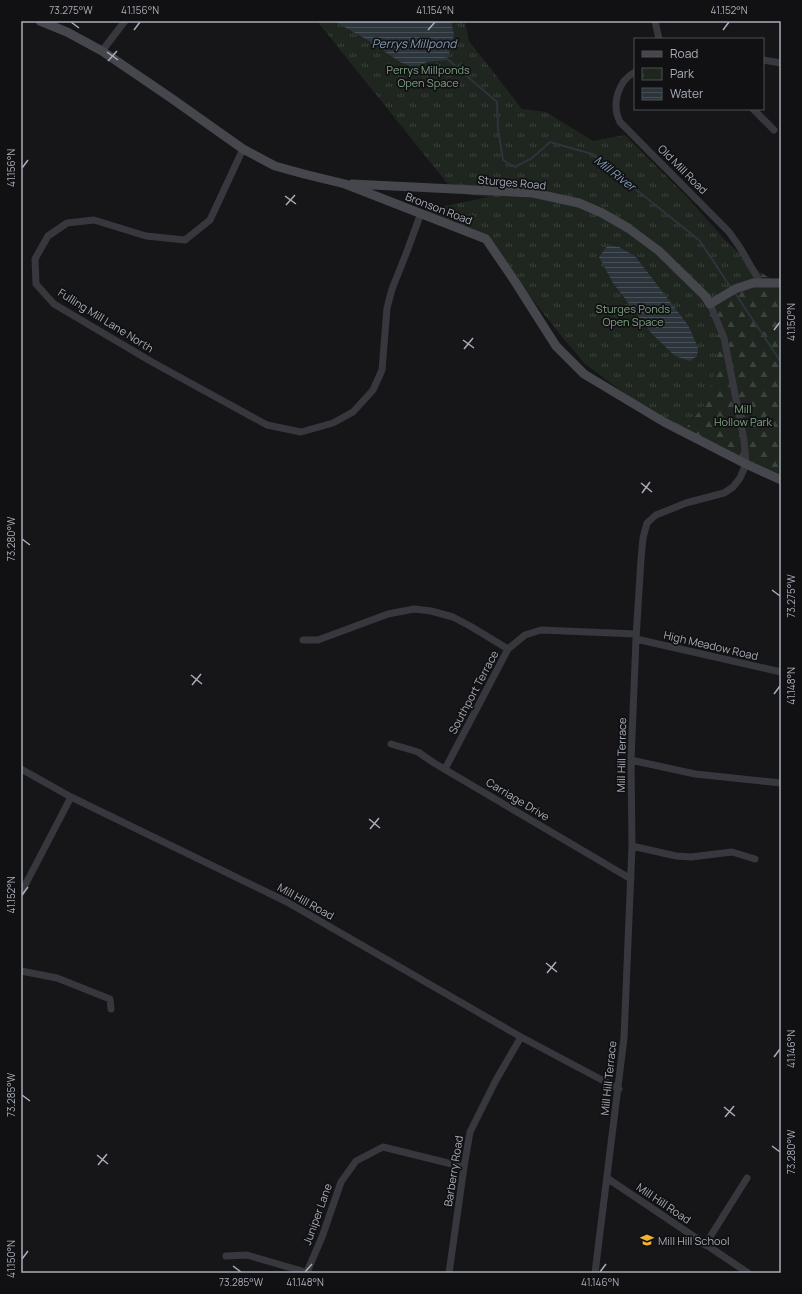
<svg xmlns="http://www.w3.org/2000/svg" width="802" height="1294" font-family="Manrope,sans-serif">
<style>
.forest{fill:url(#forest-firs)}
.park{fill:url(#park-tufts)}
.water{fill:url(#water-rules)}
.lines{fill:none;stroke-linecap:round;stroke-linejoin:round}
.stream{stroke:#2c353c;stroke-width:2}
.street{stroke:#37383d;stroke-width:7}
.secondary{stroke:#45474d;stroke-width:9}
.ticks{fill:none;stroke:#a8adb8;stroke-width:1.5}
.labels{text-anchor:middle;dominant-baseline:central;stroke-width:3.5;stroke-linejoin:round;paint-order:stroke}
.park-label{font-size:11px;fill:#7fa381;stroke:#111113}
.street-label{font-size:11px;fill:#a8adb8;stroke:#111113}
.poi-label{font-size:11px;fill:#a8adb8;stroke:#111113;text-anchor:start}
.water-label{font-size:12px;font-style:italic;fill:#7f9bb3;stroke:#111113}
.neatline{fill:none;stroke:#a8adb8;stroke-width:1.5}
.ticks-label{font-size:10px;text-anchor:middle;fill:#a8adb8}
</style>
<defs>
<pattern id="forest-firs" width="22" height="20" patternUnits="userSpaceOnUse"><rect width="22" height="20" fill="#1e261f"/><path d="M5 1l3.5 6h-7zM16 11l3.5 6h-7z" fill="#3c433d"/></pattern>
<pattern id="park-tufts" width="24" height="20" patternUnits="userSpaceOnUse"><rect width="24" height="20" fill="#1e261f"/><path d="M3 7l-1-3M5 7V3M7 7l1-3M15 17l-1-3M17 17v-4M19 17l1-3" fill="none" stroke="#3c433d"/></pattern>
<pattern id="water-rules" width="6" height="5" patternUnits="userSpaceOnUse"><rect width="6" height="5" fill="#2c353c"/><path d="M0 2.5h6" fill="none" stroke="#485056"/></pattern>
</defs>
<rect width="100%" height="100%" fill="#161618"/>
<path class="forest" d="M760,272l21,13v191l-96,-47 24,-30 2,-101z"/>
<path class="park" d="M317,21h148l4,20 53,68 24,3 47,29 32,-6 63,63 37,42 35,32 -49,26 7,53 -9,48 -24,30 -54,-31 -46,-34 -22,-26 -78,-98 -60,-30 64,-13 -34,-4z"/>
<path class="water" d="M334,21h117l3,14 -7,25 -20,2 -12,6 -15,-6 -31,-21z
M608,245l11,2 16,9 53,69 10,23 -1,8 -7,5 -15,-5 -23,-22 -39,-51 -14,-26z"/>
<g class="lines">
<path class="stream" d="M446,58l51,44 1,27 5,31 12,7 17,-9 18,-16 42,12 108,87 31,47
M735,293l46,69"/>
<path class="street" d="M655,21l4,18
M102,51l23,-30
M763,60l18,3
M635,72c-17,9 -24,32 -15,50l109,110 10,14 21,36
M753,109l21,21
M243,149l-33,71 -25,20 -39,-4 -52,-16 -27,3 -19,13 -13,23 1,25 18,20 98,58 115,63 34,7 32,-9 20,-11 20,-22 9,-20 5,-62 5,-19 14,-35 15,-41
M636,639l145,33
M303,640h15l70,-26 26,-5 17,2 22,6 17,9 38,23
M391,744l27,8 16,11 197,116
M631,760l64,14 86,9
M21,769l50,28 216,105 234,135 98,52
M445,769l63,-120 17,-14 16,-5 95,4
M632,846l44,10 15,1 41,-5 23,7
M21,893l50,-96
M21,971l36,7 53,21 1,10
M607,1178l141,95
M705,1245l42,-67
M226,1256l21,-1 62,18
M307,1272l15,-35 19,-55 15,-21 27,-14 81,20
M449,1273l15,-106 6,-35 26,-52 25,-43
M595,1273l29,-235 8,-192 -1,-86 5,-121 5,-80 2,-21 4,-15 9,-8 30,-12 38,-10 9,-6 7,-9 6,-14 -2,-24 -18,-92 -2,-10 -14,-34"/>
<path class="secondary" d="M40,21l27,11 35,19 69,47 72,51 32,17 29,8 41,10 141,55 28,41 42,66 28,28 80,48 82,42 35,16
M352,184l181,9 46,10 23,10 26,15 31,23 46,45 5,8 25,-15 18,-6h28"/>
</g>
<path class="ticks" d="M71,22l8,6M134,30l6,-8M428,30l7,-8M723,30l6,-8M107,52l11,8M108,61l9,-10M22,168l6,-8M285,196l11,8M286,205l9,-10M774,330l6,-8M463,340l11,8M464,349l9,-11M641,483l11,9M642,493l8,-11M22,539l8,6M772,590l8,6M191,675l11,9M192,685l9,-11M774,694l6,-8M369,819l11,9M370,829l9,-11M22,895l6,-8M546,963l11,9M547,973l9,-11M774,1057l6,-8M22,1095l8,6M724,1107l11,9M725,1117l9,-11M772,1146l8,6M97,1155l11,9M98,1165l9,-11M22,1259l6,-8M233,1266l8,6M305,1272l7,-8M600,1272l6,-8"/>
<defs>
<g id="school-bare" transform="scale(1.08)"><path d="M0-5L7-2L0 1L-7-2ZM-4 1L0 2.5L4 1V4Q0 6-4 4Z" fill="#f2b134" stroke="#111113" stroke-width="2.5" paint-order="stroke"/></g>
</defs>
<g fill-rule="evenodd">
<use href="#school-bare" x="647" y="1240"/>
</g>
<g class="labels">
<g class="park-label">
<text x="428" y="69">Perrys Millponds<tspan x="428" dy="13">Open Space</tspan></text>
<text x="633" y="308">Sturges Ponds<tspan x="633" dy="13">Open Space</tspan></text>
<text x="743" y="408">Mill<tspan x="743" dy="13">Hollow Park</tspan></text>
</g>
<g class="street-label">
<text transform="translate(683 169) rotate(45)">Old Mill Road</text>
<text transform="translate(512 182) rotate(5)">Sturges Road</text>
<text transform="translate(439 208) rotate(21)">Bronson Road</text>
<text transform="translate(106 320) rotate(32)">Fulling Mill Lane North</text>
<text transform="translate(711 645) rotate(13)">High Meadow Road</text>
<text transform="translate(473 692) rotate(-62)">Southport Terrace</text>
<text transform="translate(621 755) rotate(-89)">Mill Hill Terrace</text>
<text transform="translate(518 799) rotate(31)">Carriage Drive</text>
<text transform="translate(306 901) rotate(29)">Mill Hill Road</text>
<text transform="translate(608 1078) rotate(-84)">Mill Hill Terrace</text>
<text transform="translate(453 1171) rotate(-81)">Barberry Road</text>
<text transform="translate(664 1203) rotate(34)">Mill Hill Road</text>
<text transform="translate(317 1214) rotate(-70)">Juniper Lane</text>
</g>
<g class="poi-label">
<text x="658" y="1240">Mill Hill School</text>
</g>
<g class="water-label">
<text x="414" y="43">Perrys Millpond</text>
<text transform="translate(615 173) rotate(38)">Mill River</text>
</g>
</g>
<rect width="802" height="1294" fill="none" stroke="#111113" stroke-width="44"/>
<rect x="634" y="38" width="130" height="72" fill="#111113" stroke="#4d4f55"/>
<rect x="642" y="51" width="20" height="6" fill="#45474d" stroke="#4d4f55"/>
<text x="670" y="58" font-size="12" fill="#a8adb8">Road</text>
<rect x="642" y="68" width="20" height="12" fill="url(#park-tufts)" stroke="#4d4f55"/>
<text x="670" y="78" font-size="12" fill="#a8adb8">Park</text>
<rect x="642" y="88" width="20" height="12" fill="url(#water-rules)" stroke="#4d4f55"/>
<text x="670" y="98" font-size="12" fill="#a8adb8">Water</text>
<rect x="22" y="22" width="758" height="1250" class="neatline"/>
<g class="ticks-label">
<text x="71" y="14">73.275°W</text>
<text x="140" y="14">41.156°N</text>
<text x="435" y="14">41.154°N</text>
<text x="729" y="14">41.152°N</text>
<text transform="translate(11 168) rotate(-90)" y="4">41.156°N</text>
<text transform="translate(791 322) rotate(-90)" y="4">41.150°N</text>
<text transform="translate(11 539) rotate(-90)" y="4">73.280°W</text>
<text transform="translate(791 596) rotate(-90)" y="4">73.275°W</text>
<text transform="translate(791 686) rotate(-90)" y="4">41.148°N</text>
<text transform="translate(11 895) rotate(-90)" y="4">41.152°N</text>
<text transform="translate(791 1049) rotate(-90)" y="4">41.146°N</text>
<text transform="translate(11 1095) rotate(-90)" y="4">73.285°W</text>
<text transform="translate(791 1152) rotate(-90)" y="4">73.280°W</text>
<text transform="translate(11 1259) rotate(-90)" y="4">41.150°N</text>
<text x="241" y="1286">73.285°W</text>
<text x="305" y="1286">41.148°N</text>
<text x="600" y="1286">41.146°N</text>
</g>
</svg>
